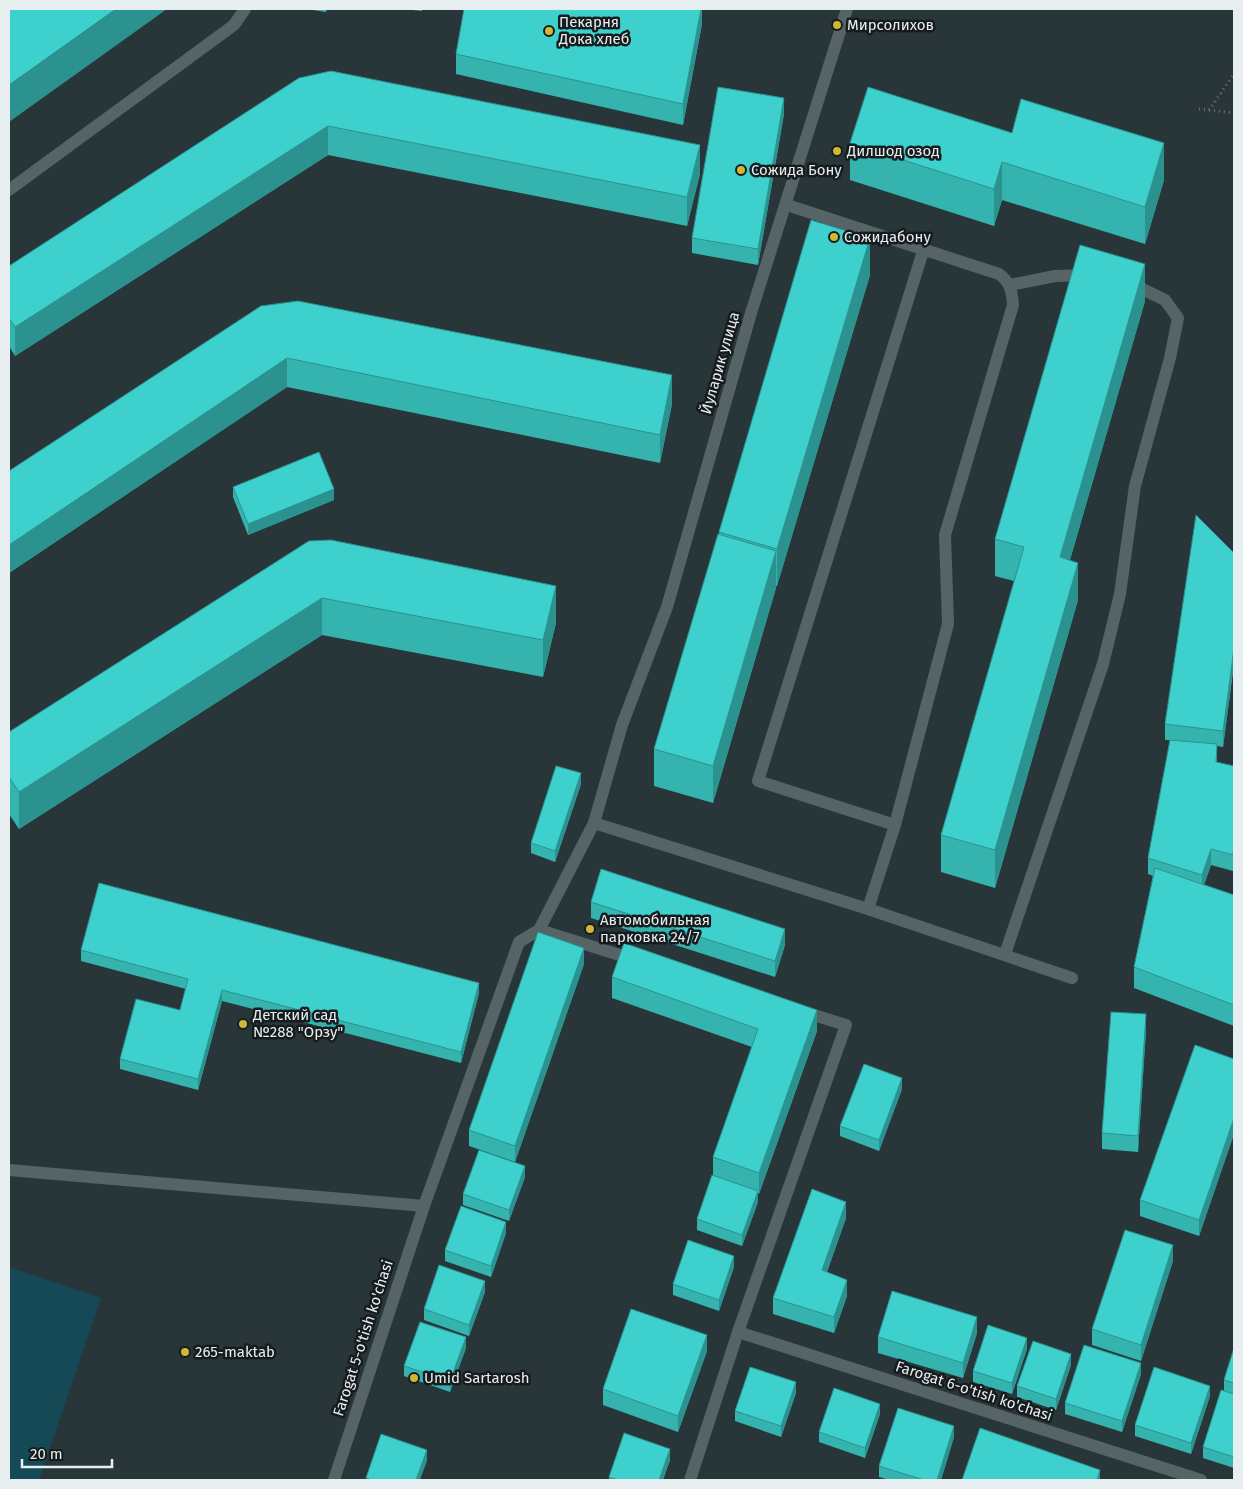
<svg xmlns="http://www.w3.org/2000/svg" width="1243" height="1489" font-family="'Fira Sans',sans-serif">
<style>
.green{fill:#144955}
.lines{fill:none;stroke-linecap:round;stroke-linejoin:round}
.path{stroke:#697477;stroke-width:3;stroke-dasharray:1 4;stroke-linecap:butt}
.service{stroke:#566468;stroke-width:12}
.minor{stroke:#566468;stroke-width:12}
.wall{fill:#35b3af}
.shaded-wall{fill:#2b928f}
.building{fill:#3ed0cc;stroke:#2b928f}
.poi-dot{fill:#d1b736;stroke:#161c1e;stroke-width:2}
.labels{text-anchor:middle;dominant-baseline:central;stroke-width:5;stroke-linejoin:round;paint-order:stroke}
.poi-label{font-size:15px;fill:#e6eef0;stroke:#161c1e;text-anchor:start}
.street-label{font-size:15px;fill:#e6eef0;stroke:#161c1e}
</style>
<rect width="100%" height="100%" fill="#293639"/>
<path class="green" d="M9,1267l92,31 -62,182h-30z"/>
<g class="lines">
<path class="path" d="M1199,109l35,4
M1209,110l25,-36"/>
<path class="service" d="M9,190l225,-165 11,-16
M1010,285l45,-9 31,-1
M594,823l274,86 27,-84 53,-201 -3,-89 68,-230c-1,-14 -3,-23 -14,-31l-212,-69
M895,825l-137,-44 166,-533
M868,909l204,69
M1005,954l98,-290 17,-70 15,-108 35,-128 8,-40 -13,-18 -35,-17"/>
<path class="minor" d="M636,960l-97,-30 55,-107 28,-98 45,-118 84,-294 96,-304
M9,1170l415,36
M738,1332l463,148
M334,1480l90,-274 95,-264 20,-12
M690,1480l48,-148 108,-307 -45,-14"/>
</g>
<path class="wall" d="M306,9h21l-1,3z
M403,9h19v2z
M702,9v15l-19,101 -227,-51v-20z
M299,78l401,96 -13,52 -359,-71 -313,201 -6,-10v-80z
M784,114l-26,151 -66,-12v-15z
M1012,133l152,47 -19,64 -143,-44 -8,26 -144,-46v-37z
M870,275l-93,311h-1v2l-63,215 -59,-17v-37l65,-215v-2z
M1145,301l-75,259 8,40 -83,288 -54,-16v-37l73,-254 -19,-5v-37z
M261,306l411,98 -12,59 -373,-76 -278,186v-102z
M233,487l101,13 -86,35 -15,-38z
M309,541l247,82 -13,54 -221,-42 -303,194 -10,-15v-82z
M1234,553v111l-11,83 -6,-1v16l17,4v95l-1,10 -22,-6 -7,20 30,10v131l-100,-38v-21l19,-91 -5,-2v-16l22,-118h-5v-16z
M581,784l-26,78 -24,-9v-10z
M591,902l194,43 -10,32 -184,-59z
M81,950l398,43 -18,70 -239,-62 -24,89 -78,-21v-10l60,-49 6,-21 -105,-28z
M584,964l-69,198 -46,-16v-16z
M612,977l205,54 -58,163 -1,-1v9l-16,44 -45,-16v-11l16,-43v-19l39,-110 -140,-49z
M1146,1030l-8,122 -36,-3v-16z
M1234,1059v75l-35,102 -59,-20v-16z
M902,1089l-23,62 -39,-15v-10z
M525,1177l-16,44 -46,-16v-11z
M846,1218l-19,54 20,24 -13,37 -61,-19v-16z
M506,1233l-15,44 -46,-16v-11z
M1173,1261l-32,100 -49,-16v-16z
M734,1267l-15,44 -46,-16v-11z
M485,1292l-16,44 -45,-16v-11z
M977,1333l-14,45 -85,-25v-16z
M466,1348l-16,44 -46,-16v-10z
M1234,1348v120l-31,-10v-11l21,-57v-10z
M1027,1349l-15,45 -39,-12v-11z
M707,1351l-29,81 -75,-27v-16z
M1071,1365l-15,45 -39,-13v-11z
M1141,1374l-19,58 -57,-18v-11z
M796,1393l-15,44 -46,-16v-10z
M1210,1396l-19,58 -56,-18v-11z
M880,1414l-15,44 -46,-16v-10z
M954,1437l-13,43h-51l-11,-3v-11z
M670,1460l-7,20h-54v-3z"/>
<path class="shaded-wall" d="M116,9h51l-158,113v-37z
M701,9h1v15l-19,101v-21z
M784,98v16l-26,151v-16z
M328,126v29l-313,201v-29z
M1164,143v37l-19,64v-37z
M700,145v29l-13,52v-29z
M1002,162v38l-8,26v-37z
M870,238v37l-93,311v-37z
M1145,264v37l-85,293v-37z
M287,358v29l-278,186v-28z
M672,375v29l-12,59v-28z
M334,489v11l-86,35v-11z
M776,551v37l-63,215v-37z
M1078,563v37l-83,288v-38z
M556,586v37l-13,54v-37z
M322,598v37l-303,194v-37z
M1234,648v16l-11,83v-16z
M581,773v11l-26,78v-11z
M1234,845v16l-1,10v-16z
M1211,849v16l-9,25v-15z
M785,929v16l-10,32v-16z
M584,948v16l-69,198v-16z
M479,983v10l-18,70v-11z
M222,990v11l-24,89v-11z
M817,1010v21l-58,163v-21z
M1146,1014v16l-8,122v-16z
M902,1078v11l-23,62v-11z
M1234,1118v16l-35,102v-16z
M525,1166v11l-16,44v-11z
M758,1191v11l-16,44v-11z
M846,1202v16l-24,68v-16z
M506,1222v11l-15,44v-11z
M1173,1245v16l-32,100v-16z
M734,1256v11l-15,44v-11z
M847,1280v16l-13,37v-16z
M485,1281v11l-16,44v-11z
M977,1317v16l-14,45v-15z
M707,1335v16l-29,81v-16z
M466,1337v11l-16,44v-11z
M1027,1338v11l-15,45v-11z
M1071,1354v11l-15,45v-11z
M1141,1363v11l-19,58v-11z
M796,1382v11l-15,44v-11z
M1210,1386v10l-19,58v-11z
M880,1404v10l-15,44v-10z
M954,1426v11l-13,43h-4z
M670,1449v11l-7,20h-4z
M427,1450v11l-7,19h-4z
M1100,1470v10h-3z"/>
<path class="building" d="M9,9h107l-107,76z
M464,9h237l-18,95 -227,-50z
M331,71l369,74 -13,52 -359,-71 -313,201 -6,-9v-52l290,-188z
M718,87l66,11 -26,151 -66,-11z
M868,87l144,46 9,-34 143,44 -19,64 -143,-45 -8,27 -144,-46z
M811,220l59,18 -93,311 -58,-17z
M1080,245l65,19 -85,293 18,6 -83,287 -54,-15 83,-288 -29,-8z
M298,301l374,74 -12,60 -373,-77 -278,187v-74l252,-165z
M319,452l15,37 -86,35 -15,-37z
M1196,515l38,38v95l-11,83 -58,-7z
M718,534l58,17 -63,215 -59,-17z
M331,540l225,46 -13,54 -221,-42 -303,194 -10,-15v-45l300,-191z
M1170,740l47,4 -1,18 18,4v79l-1,10 -22,-6 -9,26 -54,-17z
M556,766l25,7 -26,78 -24,-8z
M1155,868l79,27v110l-100,-38z
M601,869l184,60 -10,32 -184,-59z
M99,883l380,100 -18,69 -239,-62 -24,89 -78,-20 16,-60 44,11 8,-31 -107,-29z
M538,932l46,16 -69,198 -46,-16z
M624,943l193,67 -58,163 -46,-16 45,-128 -146,-52z
M1111,1012l35,2 -8,122 -36,-3z
M1195,1045l39,14v59l-35,102 -59,-20z
M864,1064l38,14 -23,62 -39,-14z
M479,1150l46,16 -16,44 -46,-16z
M712,1175l46,16 -16,44 -45,-16z
M812,1189l34,13 -24,68 25,10 -13,37 -61,-19z
M461,1206l45,16 -15,44 -46,-16z
M1125,1230l48,15 -32,100 -49,-16z
M688,1240l46,16 -15,44 -46,-16z
M439,1265l46,16 -16,44 -45,-16z
M892,1291l85,26 -14,46 -85,-26z
M631,1309l76,26 -29,81 -75,-27z
M420,1322l46,15 -16,44 -46,-15z
M988,1325l39,13 -15,45 -39,-12z
M1033,1341l38,13 -15,45 -39,-13z
M1084,1345l57,18 -19,58 -57,-18z
M1234,1348v35l-10,-3z
M750,1367l46,15 -15,44 -46,-15z
M1154,1367l56,19 -19,57 -56,-18z
M834,1388l46,16 -15,44 -46,-16z
M1221,1390l13,4v63l-31,-10z
M898,1408l56,18 -17,54h-13l-45,-14z
M980,1428l120,42 -3,10h-135z
M624,1433l46,16 -11,31h-41l-9,-3z
M381,1434l46,16 -11,30h-44l-6,-2z"/>
<g class="poi-dot">
<circle cx="837" cy="25" r="5"/>
<circle cx="549" cy="31" r="5"/>
<circle cx="837" cy="151" r="5"/>
<circle cx="741" cy="170" r="5"/>
<circle cx="834" cy="237" r="5"/>
<circle cx="590" cy="929" r="5"/>
<circle cx="243" cy="1024" r="5"/>
<circle cx="185" cy="1352" r="5"/>
<circle cx="414" cy="1378" r="5"/>
</g>
<g class="labels">
<g class="poi-label">
<text x="559" y="22">Пекарня<tspan x="559" dy="17">Дока хлеб</tspan></text>
<text x="847" y="25">Мирсолихов</text>
<text x="847" y="151">Дилшод озод</text>
<text x="751" y="170">Сожида Бону</text>
<text x="844" y="237">Сожидабону</text>
<text x="600" y="920">Автомобильная<tspan x="600" dy="17">парковка 24/7</tspan></text>
<text x="253" y="1015">Детский сад<tspan x="253" dy="17">№288 "Орзу"</tspan></text>
<text x="195" y="1352">265-maktab</text>
<text x="424" y="1378">Umid Sartarosh</text>
</g>
<g class="street-label">
<text transform="translate(720 363) rotate(-74)">Йуларик улица</text>
<text transform="translate(363 1338) rotate(-72)">Farogat 5-o'tish ko'chasi</text>
<text transform="translate(974 1391) rotate(18)">Farogat 6-o'tish ko'chasi</text>
</g>
</g>
<rect width="1243" height="1489" fill="none" stroke="#e6eef0" stroke-width="20"/>
<path d="M22 1459v8h90v-8" fill="none" stroke="#e6eef0" stroke-width="2.5"/>
<text x="30" y="1459" font-size="15" fill="#e6eef0" stroke="#161c1e" stroke-width="4" paint-order="stroke">20 m</text>
</svg>
